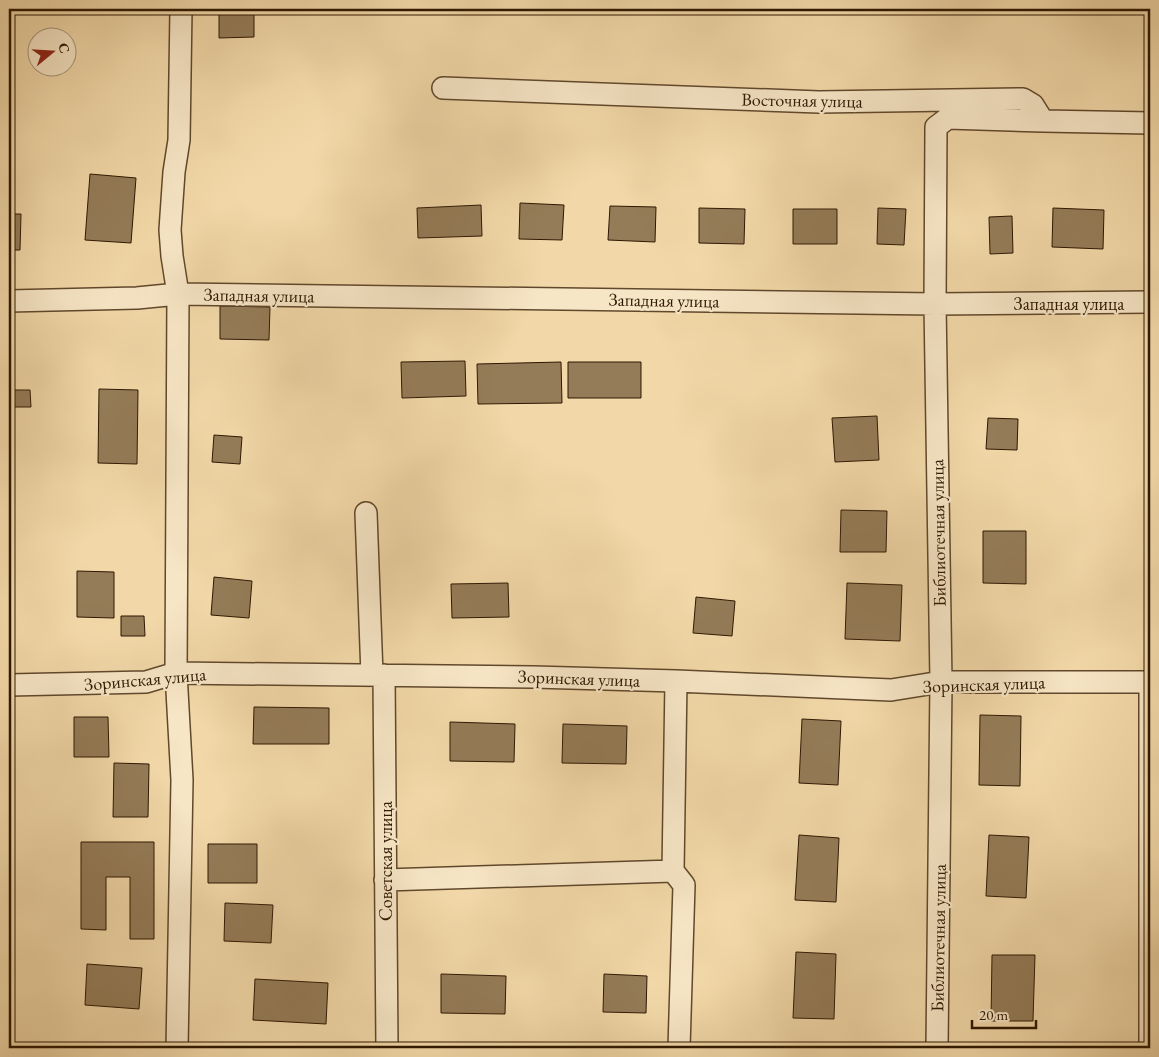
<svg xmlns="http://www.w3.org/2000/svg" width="1159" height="1057" font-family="'EB Garamond',serif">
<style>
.building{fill:#947c58;stroke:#2f1802}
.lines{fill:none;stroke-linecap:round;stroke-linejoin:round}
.minor-casing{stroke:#60482c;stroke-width:24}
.minor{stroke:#f7e6c6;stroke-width:21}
.labels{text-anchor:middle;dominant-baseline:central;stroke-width:4.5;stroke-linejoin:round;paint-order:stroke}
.street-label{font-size:18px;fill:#2f1802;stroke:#f7e6c6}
</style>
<rect width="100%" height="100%" fill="#f2d8a8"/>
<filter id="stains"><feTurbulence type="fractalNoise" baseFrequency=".004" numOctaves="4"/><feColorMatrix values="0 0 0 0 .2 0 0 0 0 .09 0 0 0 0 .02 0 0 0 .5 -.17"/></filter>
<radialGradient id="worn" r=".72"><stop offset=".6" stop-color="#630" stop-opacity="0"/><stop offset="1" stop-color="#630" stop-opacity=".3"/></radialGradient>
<path class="building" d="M219,9h35v28l-35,1z
M276,9h78v2l-78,-1z
M367,9h37v3l-37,-2z
M90,174l46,4 -5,65 -46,-3z
M520,203l44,2 -2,35 -43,-1z
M481,205l1,31 -64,2 -1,-30z
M610,206l46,1 -1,35 -47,-2z
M699,208l46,1 -1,35 -45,-1z
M878,208l28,1 -2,36 -27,-1z
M1053,208l51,2 -1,39 -51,-2z
M793,209h44v35h-44z
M9,214h12l-1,36h-11z
M1012,216l1,37 -23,1 -1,-37z
M220,306l50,1 -1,33 -49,-1z
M465,361l1,35 -64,2 -1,-36z
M561,362l1,41 -84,1 -1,-40z
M568,362h73v36h-73z
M99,389l39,1 -1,74 -39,-1z
M9,390h21l1,17h-22z
M877,416l2,44 -44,2 -3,-44z
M988,418l30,1 -1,31 -31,-1z
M214,435l28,2 -2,27 -28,-2z
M841,510l46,1 -1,41h-46z
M983,531h43v53l-43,-1z
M77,571l37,1v46l-37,-1z
M214,577l38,4 -3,37 -38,-3z
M508,583l1,34 -57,1 -1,-34z
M847,583l55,2 -2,56 -55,-2z
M696,597l39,4 -3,35 -39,-3z
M121,616h23l1,20h-24z
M254,707l75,1v36h-76z
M980,715l41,1 -1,70 -41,-1z
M74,717h34l1,40h-35z
M802,719l39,2 -3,64 -39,-2z
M450,722l65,2 -1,38 -64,-1z
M563,724l64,2 -1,38 -64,-1z
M114,763l35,1 -1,53h-35z
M799,835l40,3 -3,64 -41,-2z
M989,835l40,2 -3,61 -40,-2z
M81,842h73v97h-24v-62h-24v53l-25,-1z
M208,844h49v39h-49z
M225,903l48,2 -2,38 -47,-2z
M796,952l40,2 -2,65 -41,-1z
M992,955h43l-2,66h-42z
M87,964l55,4 -3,41 -54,-4z
M441,974l65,2 -1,38 -64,-1z
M604,974l43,2 -1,37 -43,-1z
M255,979l73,4 -2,41 -73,-4z"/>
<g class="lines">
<g class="minor-casing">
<path id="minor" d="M443,88l376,14 204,-3 10,6 10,16 107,2
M9,301l128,-3 41,-4 757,10 215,-2
M366,513l6,162
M384,675l3,373
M676,681l-3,190 11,14 -5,163
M9,685l137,-3 30,-9 358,4 142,4 215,9 50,-8h209
M385,880l288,-9
M177,1048l5,-268 -6,-107 2,-379 -6,-38 -2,-26 4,-58 5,-32 2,-131
M937,1048l4,-366 -6,-378 1,-177 12,-9 95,3
M1150,1048v-366"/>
</g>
<use href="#minor" class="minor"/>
</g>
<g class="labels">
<g class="street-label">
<text transform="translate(802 100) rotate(1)">Восточная улица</text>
<text transform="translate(259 295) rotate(1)">Западная улица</text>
<text transform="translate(664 300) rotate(1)">Западная улица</text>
<text x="1069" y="303">Западная улица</text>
<text transform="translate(938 533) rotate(-91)">Библиотечная улица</text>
<text transform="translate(579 678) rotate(2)">Зоринская улица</text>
<text transform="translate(145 679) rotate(-5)">Зоринская улица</text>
<text transform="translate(984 684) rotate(-2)">Зоринская улица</text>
<text transform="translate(385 861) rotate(-90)">Советская улица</text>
<text transform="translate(938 938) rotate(-89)">Библиотечная улица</text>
</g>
</g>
<rect width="1159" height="1057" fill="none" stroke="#f2d8a8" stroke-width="30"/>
<rect x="10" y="10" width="1139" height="1037" fill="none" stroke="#2f1802" stroke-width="2.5"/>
<rect x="15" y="15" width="1129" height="1027" fill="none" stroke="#2f1802"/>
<g transform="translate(52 52) rotate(72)"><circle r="24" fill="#f7e6c6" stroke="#a79478"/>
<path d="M0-4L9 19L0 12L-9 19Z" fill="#8f2418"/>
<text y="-8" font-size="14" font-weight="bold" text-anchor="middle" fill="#2f1802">С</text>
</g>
<path d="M972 1020v8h64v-8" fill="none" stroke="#2f1802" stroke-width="2.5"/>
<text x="979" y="1020" font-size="15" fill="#2f1802" stroke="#f7e6c6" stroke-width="4" paint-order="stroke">20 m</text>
<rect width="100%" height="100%" filter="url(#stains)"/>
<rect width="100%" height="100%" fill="url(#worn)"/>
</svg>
